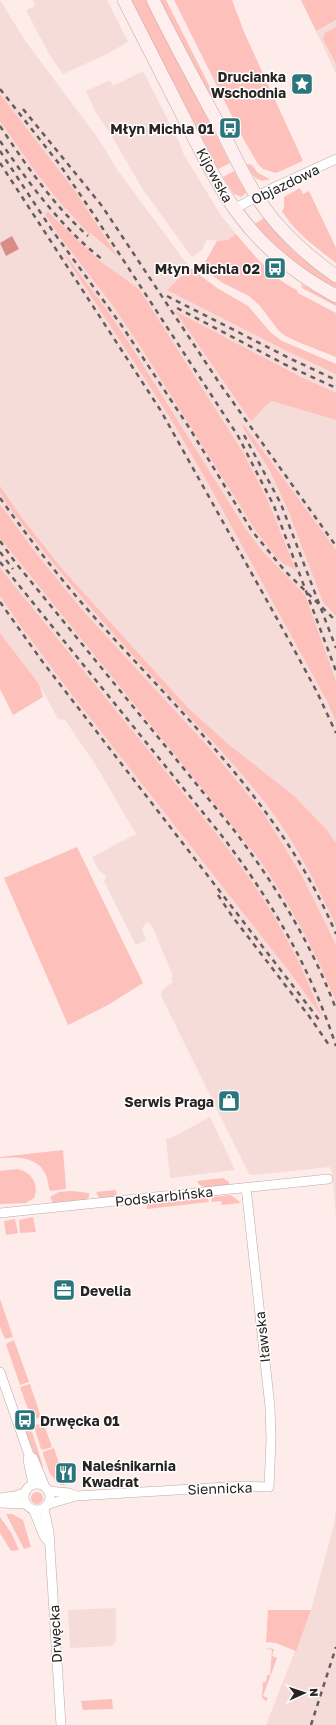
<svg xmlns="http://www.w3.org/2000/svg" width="336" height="1725" font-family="'Golos Text',sans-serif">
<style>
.built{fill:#f5dcd9}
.green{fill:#fdc0ba}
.water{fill:#d88d88}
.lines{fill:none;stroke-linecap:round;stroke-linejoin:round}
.street-casing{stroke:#baaba9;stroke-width:10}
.secondary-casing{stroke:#baaba9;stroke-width:14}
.street{stroke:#fff;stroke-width:9}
.secondary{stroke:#feefee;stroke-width:13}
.rail{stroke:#655c5c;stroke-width:2.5;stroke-dasharray:5 5;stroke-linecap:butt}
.labels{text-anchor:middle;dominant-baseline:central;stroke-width:3;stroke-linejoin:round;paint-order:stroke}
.poi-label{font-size:14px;font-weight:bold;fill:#292323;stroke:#fefefe;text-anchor:end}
.street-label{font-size:14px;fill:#292323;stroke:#fefefe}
</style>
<rect width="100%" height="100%" fill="#fdecea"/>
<path class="built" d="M0,0l26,42 74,99 16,27 74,100 27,20 31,18 23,27 11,8 54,23v853l-4,-45 -2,-5 -77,8 -4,-1 -88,-178 1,-6 11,-8 -2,-2 2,-4 -21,-50 -4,-4 -3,2 -3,5 4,11 -10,5 -32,-64 2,-5 -7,-5 -7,-14 44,-23 -41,-70 -30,-44 -7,-1 -19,-35 -39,-51z
M33,0h74l21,42 -23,13 -42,19 -14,-20 -23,-44 9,-4z
M336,20v54l-20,-43z
M143,71l36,71 5,13 38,62 14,17 -9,6 -10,1 -10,-2 -5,11 -10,7 -49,-67 -32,-55 -16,-24 -9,-20 24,-11 3,6z
M210,1117l25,53 -65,8 -4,-39 5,-1z
M336,1509v216h-70l45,-115 23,-86z
M116,1608v33l-4,5 -42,2 -2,-38z"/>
<path class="green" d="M129,0h18l83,163 -12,6 -33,-64 -20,-33z
M159,0h7l48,95 -3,3z
M174,0h58l12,32 59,129 -27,12 -13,-4 -5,-5 -14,-24z
M301,0h35v20l-20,11z
M336,27v37l-13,-25 2,-6z
M0,94l75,97 43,66 -27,-24 -2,1 -31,-34 -23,-29 -35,-50z
M248,164l4,1 6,8 12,6c-13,5 -18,-4 -23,-14z
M234,171l12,22 -5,4 -7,-3 -11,-17z
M300,188l3,6 6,-3 27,57v15c-19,-15 -42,-31 -54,-52l2,-3v-11z
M48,212l53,50 38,27 105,165 23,45 29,71 -12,-6 -7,-6 -21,-27 -116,-185 -29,-43 -51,-66 -15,-23z
M264,218l29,33 43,32v7l-50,-32 -33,-33z
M236,234c18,21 36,44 61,56l1,3 38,20v44l-38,-15 -14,-7 -5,-4 -19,-25 -11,-10 -26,-13 -13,-9 -5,-7v-5l12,-21 10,-1z
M63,253h1l43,57 24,36 114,182 18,24 42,43 31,86v41l-9,-21 -123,-225 -33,-57z
M190,268l27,20 31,18 23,27 11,8 54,23v10l-49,-23 -120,-61z
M301,284l35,18v4l-34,-18z
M175,311l126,66 35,16v27l-64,-19c-8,3 -13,14 -21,20z
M244,425l92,125v66l-13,-14 -35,-92 -18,-39 -28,-45z
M0,486l21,31 42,53 124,137 41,37 66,52 32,33 10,14v83c-18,-39 -38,-78 -63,-113 -31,-42 -67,-78 -102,-116 -57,-62 -114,-125 -164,-193l-7,-11z
M0,504l38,52 46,56 128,139 52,63 38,62 34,69v56c-22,-52 -47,-100 -80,-146l-256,-317z
M0,568l218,268c32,41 60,83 82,129 9,18 15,36 23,53l-35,-48 -218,-278 -47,-63 -23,-33z
M0,633l39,51 4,13 -30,18 -13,-26z
M77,847l66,136 -35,22 -40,20 -64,-147z
M63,1150l3,39 -15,2 -2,-2c-2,-30 -24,-33 -49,-31v-1z
M17,1169c14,2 23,16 17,29l-8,5 -26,1v-33z
M223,1178l6,4v3c-10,1 -27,7 -32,-4z
M116,1190l1,7 -18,1 -3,-6z
M72,1191l17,2v4l-5,4 -31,2 -3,-6 9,-5z
M231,1195l10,8 -19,2 -1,-4 -10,1 1,-5z
M207,1197l2,5 -62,7v-5z
M33,1217l3,15 -16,1 -1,-13z
M15,1219l3,14 -12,2 -2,-14z
M0,1299l13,38 -8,2 -5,-12z
M14,1340l15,42 -9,3 -14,-41z
M30,1384l11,33 -9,3 -12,-33z
M43,1422l9,25 -9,3 -2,-1 -7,-23z
M29,1431l3,1 11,34 -2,2 -16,-36z
M54,1448l7,22 -1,1 5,14h-4l-11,-11 -7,-20v-2z
M31 1498a6 6 0 1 1 12 0a6 6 0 1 1-12 0Z
M6,1514h6l11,6 8,27 -7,2z
M0,1517l12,17 7,16 -8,1 -11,-18z
M268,1610h43l-15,41 -20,-8 -10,-1z
M265,1648l9,1 -2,7 5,2 -14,38 5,2 -2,3 -4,-3 1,-16h3l1,-7h3l2,-25z
M112,1699l1,10 -30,1 -2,-9z"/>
<path class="water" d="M12,236l7,13 -13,7 -6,-13z"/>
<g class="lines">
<g class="street-casing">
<path id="street" d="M234,209l41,-22 61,-28
M0,1213l328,-34
M0,1372l29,83 -1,5 5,24
M29,1455l4,3 12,29
M24 1497a13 13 0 1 1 26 0a13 13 0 1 1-26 0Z
M48,1491l21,2 7,3
M0,1498l15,-2 9,-3
M0,1503l25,1
M49,1504l27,-8 167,-10 26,1 2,-47 -1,-33 -24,-220
M44,1509l5,23 12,193
M34,1511l10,25 5,6"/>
</g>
<g class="secondary-casing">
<path id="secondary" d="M124,0c19,38 39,76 58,114 17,33 33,68 55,98 26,36 60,63 99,84
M153,0c21,43 44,85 67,127 12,23 23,48 37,70 20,32 48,57 79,79"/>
</g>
<use href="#street" class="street"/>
<use href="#secondary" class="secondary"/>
<path class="rail" d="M0,89l60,76 32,47 146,224 36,70 62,165
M23,109l79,97 118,178 116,162
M0,126c26,39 53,79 88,110
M0,141c30,44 61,86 103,119
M0,151l52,79 70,96 68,103 62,102 33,40 51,50
M0,163l161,248 129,231 27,50 19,41
M167,296l124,63 45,21
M177,308l111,58 48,22
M244,435l37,69 55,144
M0,498c33,46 68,91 106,132 86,94 180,184 230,304
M0,541l15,21 218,267c42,55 78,114 103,180
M0,552l13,17
M0,562l222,274c50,65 89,133 114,210
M0,602l42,59 278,360
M218,895l14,21 77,100 20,29
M311,1725l25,-78"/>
</g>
<defs>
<g id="sight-square" transform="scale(1.15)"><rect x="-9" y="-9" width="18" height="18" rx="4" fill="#2b757c" stroke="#fefefe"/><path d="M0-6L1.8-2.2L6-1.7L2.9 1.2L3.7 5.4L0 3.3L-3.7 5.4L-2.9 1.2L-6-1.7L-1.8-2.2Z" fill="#fff"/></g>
<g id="bus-square" transform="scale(1.15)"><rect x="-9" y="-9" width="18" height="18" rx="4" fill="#2b757c" stroke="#fefefe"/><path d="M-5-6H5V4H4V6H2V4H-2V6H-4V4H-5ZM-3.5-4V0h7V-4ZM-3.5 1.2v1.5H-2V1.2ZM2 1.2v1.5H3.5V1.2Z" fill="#fff"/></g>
<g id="shop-square" transform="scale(1.15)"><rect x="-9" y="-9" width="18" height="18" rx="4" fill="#2b757c" stroke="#fefefe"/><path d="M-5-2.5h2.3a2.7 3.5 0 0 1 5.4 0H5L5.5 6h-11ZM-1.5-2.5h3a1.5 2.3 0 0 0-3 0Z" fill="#fff"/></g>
<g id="office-square" transform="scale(1.15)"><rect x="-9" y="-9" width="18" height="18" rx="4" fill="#2b757c" stroke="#fefefe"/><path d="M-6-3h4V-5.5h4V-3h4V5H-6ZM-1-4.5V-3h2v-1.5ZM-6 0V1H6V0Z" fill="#fff"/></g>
<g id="restaurant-square" transform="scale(1.15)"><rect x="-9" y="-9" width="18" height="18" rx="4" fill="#2b757c" stroke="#fefefe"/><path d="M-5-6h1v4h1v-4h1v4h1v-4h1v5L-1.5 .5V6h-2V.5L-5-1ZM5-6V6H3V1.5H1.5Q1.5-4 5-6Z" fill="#fff"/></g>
</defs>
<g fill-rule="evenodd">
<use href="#sight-square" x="302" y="84"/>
<use href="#bus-square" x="230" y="128"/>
<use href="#bus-square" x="275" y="268"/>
<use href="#shop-square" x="229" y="1101"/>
<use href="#office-square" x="64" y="1290"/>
<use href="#bus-square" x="25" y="1420"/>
<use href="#restaurant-square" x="66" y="1473"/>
</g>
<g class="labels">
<g class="poi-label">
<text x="286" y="76">Drucianka<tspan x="286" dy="16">Wschodnia</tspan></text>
<text x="214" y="128">Młyn Michla 01</text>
<text x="260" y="268">Młyn Michla 02</text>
<text x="214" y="1101">Serwis Praga</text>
<text x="80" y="1290" text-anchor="start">Develia</text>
<text x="40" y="1420" text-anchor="start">Drwęcka 01</text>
<text x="82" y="1465" text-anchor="start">Naleśnikarnia<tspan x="82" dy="16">Kwadrat</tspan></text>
</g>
<g class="street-label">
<text transform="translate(215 175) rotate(61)">Kijowska</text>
<text transform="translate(285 184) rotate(-26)">Objazdowa</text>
<text transform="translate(164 1196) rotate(-6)">Podskarbińska</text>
<text transform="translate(262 1337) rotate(-96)">Iławska</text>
<text transform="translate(220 1488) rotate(-2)">Siennicka</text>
<text transform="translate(55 1634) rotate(-93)">Drwęcka</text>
</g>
</g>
<g transform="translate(304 1693) rotate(87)" stroke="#fefefe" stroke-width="3" paint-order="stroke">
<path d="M0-3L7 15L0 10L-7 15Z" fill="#292323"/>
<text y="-6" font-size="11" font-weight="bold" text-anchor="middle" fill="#292323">N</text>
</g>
</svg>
